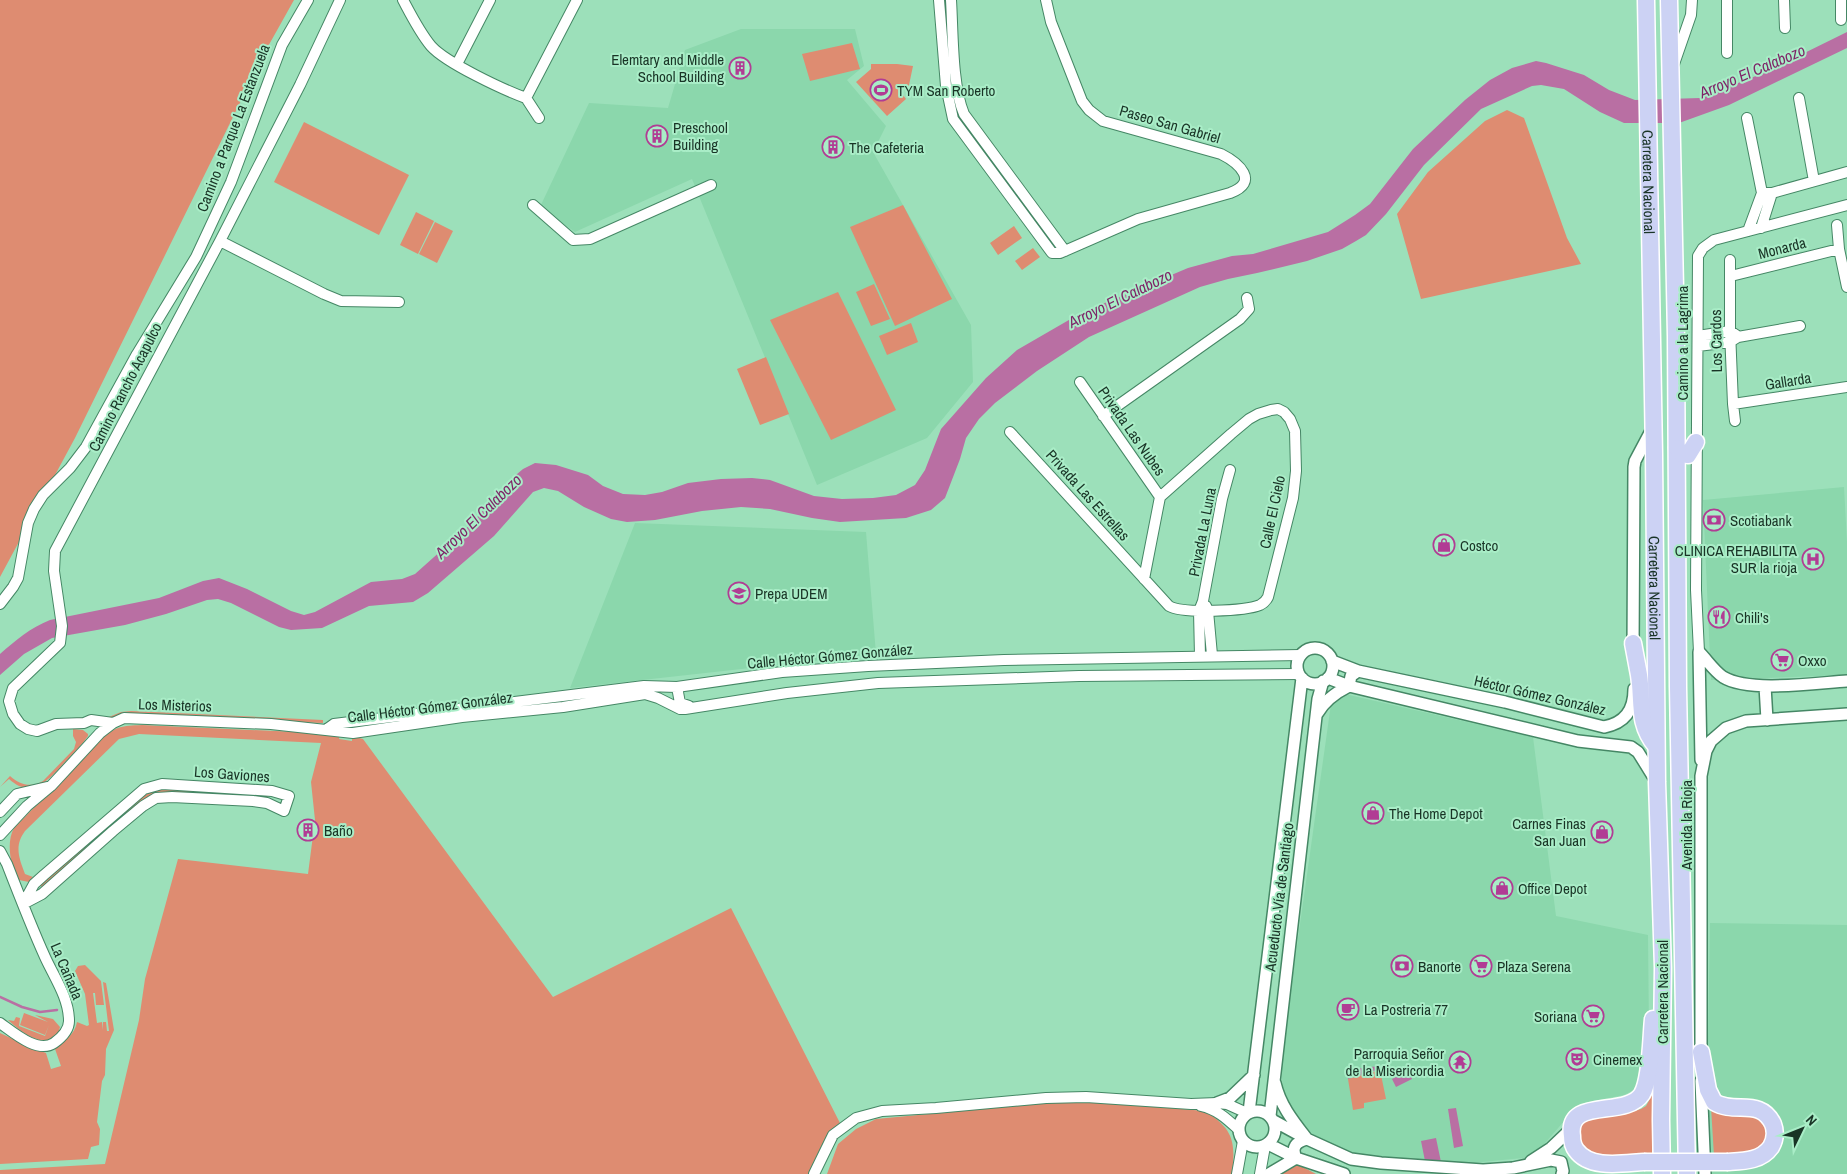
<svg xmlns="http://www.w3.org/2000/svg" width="1847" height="1174" font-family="'Archivo Narrow',sans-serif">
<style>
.built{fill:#8bd7ac}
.green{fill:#de8c71}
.water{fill:#b96fa3}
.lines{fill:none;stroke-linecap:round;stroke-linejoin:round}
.stream{stroke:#b96fa3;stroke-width:2.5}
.minor-casing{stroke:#458765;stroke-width:12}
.tertiary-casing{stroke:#458765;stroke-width:14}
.trunk-casing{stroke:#fff;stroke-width:19}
.minor{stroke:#fff;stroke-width:10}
.tertiary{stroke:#fff;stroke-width:11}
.trunk{stroke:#ccd2f4;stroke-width:16}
.trunk-bridge-casing{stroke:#fff;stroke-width:19;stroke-linecap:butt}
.trunk-bridge{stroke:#ccd2f4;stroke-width:16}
.labels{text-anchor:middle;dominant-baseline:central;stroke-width:4;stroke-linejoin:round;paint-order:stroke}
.poi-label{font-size:15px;fill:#193426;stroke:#a9edc7;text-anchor:start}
.street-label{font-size:15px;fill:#193426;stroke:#a9edc7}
.water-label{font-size:16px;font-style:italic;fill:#7e2568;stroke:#a9edc7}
</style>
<rect width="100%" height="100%" fill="#9ce0ba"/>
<path class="built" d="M741,29h114l9,37 -17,14 39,46 -13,26 98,173 2,57 -46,56 -110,47 -125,-306 -117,53 -35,-25 49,-104 79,5 17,-58z
M1844,487l3,55v133l-136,5 -8,-180z
M635,523l231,9 10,122 -306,34z
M1345,694l188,43 23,179 92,19 1,95 -9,57 -16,8 -40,8 -12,9 -33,38 -16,8 -61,6 -54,-3 -61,-9 -33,-17 -16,-14 -14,-25 -3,-27 4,-38 46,-327 6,-6z
M1710,923l137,2v249h-137l-3,-72z"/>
<path class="green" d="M0,0h294l-28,50 -191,388 -75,139z
M852,43l8,26 -50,12 -8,-27z
M871,64h26l16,2 -4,19 -4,4 -2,-2 -4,3 7,9 -19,17 -31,-34 15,-13z
M1507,110l17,8 43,120 14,26 -160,35 -24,-85 31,-42 57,-51z
M304,122l105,53 -30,60 -105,-53z
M903,205l49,94 -57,27 -45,-99z
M416,212l18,9 -16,33 -18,-9z
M435,222l18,9 -16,32 -18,-9z
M1014,226l8,12 -24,17 -8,-12z
M1033,248l7,9 -18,13 -7,-9z
M874,284l16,35 -19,7 -15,-34z
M838,292l58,118 -65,30 -61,-120z
M911,323l7,19 -31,13 -8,-19z
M766,357l23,57 -29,11 -23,-56z
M131,711l192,9v3l-205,-7 -7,2 -38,1 -1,-1 37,-1 12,-5z
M142,725l198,9 -1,5 13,2v-5l11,3 190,258 178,-89 111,219 -27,47h-815v-4l105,-6 34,-144 6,-41 33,-120 130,15 7,-54 -4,-38 10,-39 -182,-9 -20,5 -94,92c-11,15 -6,27 0,43l8,3 -4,5 -10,-2c-9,-14 -13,-38 -5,-52l87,-89c16,-13 20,-13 41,-14z
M73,729l10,1 5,4v2c-6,9 -14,16 -21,24 -17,18 -34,41 -58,19l-9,8 10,-11c10,9 21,12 33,5l31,-32 2,-7 -3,-6z
M160,788l108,6 -1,5 -108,-6 -116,95 -3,-3 103,-91z
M85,965l16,16 3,24h-8l-1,-12h-2l4,30 5,-1v8l1,-8h3l1,9h2l-6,-49 3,1 8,47 -8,19 -1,26 -3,6 -5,41 3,7 -1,16 -8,2 -3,12 -88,5v-131l30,14 16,6 5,16 10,-3 -6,-17c9,-9 20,-14 22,-27l10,4 2,-1 -4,-31 -10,-23 3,-5z
M24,1013l24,9 -13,-7 18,4 7,8 -2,7 -7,8c-18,-1 -30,-10 -43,-22l6,1 2,-4 4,1 -1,8 26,10 4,-11 -4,10 -25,-10z
M1380,1070l6,29 -22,4v5l-11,2 -5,-31z
M1653,1093l-1,64h-62l-9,-8 -3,-18 4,-8 15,-11h33l11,-3 5,-3z
M1076,1100l129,11c28,18 31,30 27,63h-405l11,-30 18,-15 20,-10z
M1711,1107l33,2 23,15 1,17 -17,14 -37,1z
M1290,1165l11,1 15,8h-38z"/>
<path class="water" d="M1847,32v16l-118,57 -50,18h-55l-24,-11 -36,-23 -23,-4 -9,1 -51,23 -57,56 -38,49 -20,21 -10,6 -14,8 -35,12 -50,12 -29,6 -28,8 -111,50 -52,34 -42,32 -16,16 -13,19 -6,21 -15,39 -14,12 -25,8 -66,4 -28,-4 -42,-9 -29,-2 -39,4 -47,9 -28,2 -16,-3 -27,-12 -26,-16 -14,-3 -11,4 -39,44 -66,57 -15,9 -44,4 -47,22 -31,2 -12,-3 -48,-24 -13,-4 -11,1 -41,14 -41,11 -73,13 -28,16 -24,21v-21c16,-14 30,-26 50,-34l109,-22 44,-17 16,-3 28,11 44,22 13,4 11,-3 56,-30 31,-3 13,-5 56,-50 39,-44 13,-11 12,-6 21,2 32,10 15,11 20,8 22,1 17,-3 26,-9 33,-4 31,-1 18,2 44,16 28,3 31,-1 23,-3 19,-10 10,-15 16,-41 45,-51 31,-28 64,-37 107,-45 44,-12 21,-2 75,-22 27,-17 15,-11 43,-55 52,-49 25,-20 22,-12 24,-7 10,2 38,12 25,15 26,10 65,-2 66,-26z
M1379,1066l1,3 -32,10 -1,-9z
M1409,1071l3,8 -16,8 -4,-8z
M1456,1108l7,38 -9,2 -6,-39z
M1436,1138l5,24 -16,-1 -4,-20z"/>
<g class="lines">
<path class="stream" d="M0,997l22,10 18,5 17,-2"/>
<g class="minor-casing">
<path id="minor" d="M403,0c8,15 17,33 28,46 15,17 73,44 95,52
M939,0l7,86 7,33 99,134h8l78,-34 92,-26c30,-11 9,-30 -9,-39l-118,-33 -14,-11 -7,-9 -31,-79 -5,-22
M951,0c2,32 1,86 13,114l101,137
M1727,0v53
M1784,0l1,28
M1841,0v20
M457,64l33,-64
M1674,64l17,-49 1,-15
M526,98l51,-98
M526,98l13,20
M1799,98l15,83
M1747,118l15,75h10l75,-21
M533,205l40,35 17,-1 121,-54
M1837,225l2,24 8,38
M1761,228l11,-35
M1748,231l14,-38
M220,241l104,53 17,7 58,1
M1730,260v71l3,73 2,17
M1731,276l108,-27
M1698,336l32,-5 6,4
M1698,346l32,-4 8,-5 62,-11
M1080,382l80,115
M1733,404l114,-17
M1103,416l137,-97 9,-10 -2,-11
M1010,432l159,174c13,8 77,5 91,-1 4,-2 6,-4 8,-8l25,-99 3,-27 -1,-40 -5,-12 -6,-7 -6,-3 -7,1 -13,4 -9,5 -18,15 -71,63 -16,82
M0,604l13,-17 5,-9 10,-55 6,-14 9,-14 27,-27 16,-21 51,-93 59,-97 35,-75 51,-137 26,-45
M1206,606l2,5 4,44
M1699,652l-3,-62 2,-334 5,-8 11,-8 133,-35
M1200,656l-1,-45 4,-10 19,-102 8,-29
M677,687l3,16 9,3
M113,723l-22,-3 -7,3 -28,1 -19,7 -9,-2 -8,-5 -7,-10 -4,-13 4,-13 47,-45 2,-17 -8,-55 1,-20 165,-310 80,-156 40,-85
M327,729l7,-5 310,-38 33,1 105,-15 86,-6 136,-6 297,-5
M162,784l110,7 17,5 -5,15 -17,-8 -14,-2 -81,-4 -16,1 -13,8 -30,25 -71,63 -19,10 11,-20 10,-9 100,-86z
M0,812l17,-18 30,-7
M0,835l27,-29 24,-20 49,-53 13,-10 11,-5 147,6 82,9 109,-16 101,-10 82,-13 13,4 22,11h5l102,-16 91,-10 201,-7 220,-2
M0,851l7,13c12,31 24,62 38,93 9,20 24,41 24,64 0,9 -8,17 -15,22 -16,11 -40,-10 -54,-20
M1201,1106c17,4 26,13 38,24
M814,1174l19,-39 23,-17 26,-7 54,-3 110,-10 40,-1 105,7 26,-1 10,1 20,9
M1237,1174l6,-33
M1260,1174l5,-28"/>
</g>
<g class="tertiary-casing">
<path id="tertiary" d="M1297 666a18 18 0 1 1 36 0a18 18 0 1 1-36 0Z
M1633,651l1,-184 1,-6 17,-32
M1699,652c8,8 15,19 24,25 26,16 93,6 124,4
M1699,652l2,108
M1332,661l26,10 147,31 99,25c21,-4 30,-17 30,-38
M1328,678l21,8 229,55 53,6 7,5 18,29
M1765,686l2,34
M1317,714c7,-13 18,-21 32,-28l2,-10 7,-5
M1701,1060v-284l5,-25 5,-10 15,-13 20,-7 101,-7
M1701,1081l4,93
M1217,1103l13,-5 24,-23
M1239 1129a18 18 0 1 1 36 0a18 18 0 1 1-36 0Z
M1249,1112l53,-434
M1270,1116l48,-417 5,-18
M1274,1121l33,18 44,20 30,4 102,7 30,-2 38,-8 10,2 2,9 -1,3
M1268,1144l28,14 48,16
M1531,1161l20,-13 20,-19
M1269,1174l27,-16c-5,-11 0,-16 11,-19 -14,-18 -27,-34 -32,-56"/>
</g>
<g class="trunk-casing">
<g id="trunk">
<path id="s1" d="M1646,0l8,454 3,328 6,186 -2,152 1,54"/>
<path d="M1669,0l7,336 2,351 9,487"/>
<path d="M1677,448l5,6 6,1 8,-13"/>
<path d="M1633,643c2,11 4,21 6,32 4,26 -2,49 17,71"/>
<path d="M1701,1052l7,38 6,12c21,13 46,-5 59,22 3,8 2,16 -2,23 -10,14 -27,14 -43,15"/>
<path d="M1644,1162c-20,1 -54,8 -68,-12 -3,-4 -4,-9 -4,-14 -6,-40 54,-17 70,-42 9,-15 9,-57 11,-75"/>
</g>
</g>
<use href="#minor" class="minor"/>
<use href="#tertiary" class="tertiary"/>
<use href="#trunk" class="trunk"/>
<g class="trunk-bridge-casing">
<path id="trunk-bridge" d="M1644,1162h84"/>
</g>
<use href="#trunk-bridge" class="trunk-bridge"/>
</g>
<defs>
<g id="building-ring" transform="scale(1.125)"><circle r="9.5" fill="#a9edc7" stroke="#b13c94" stroke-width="1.5"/><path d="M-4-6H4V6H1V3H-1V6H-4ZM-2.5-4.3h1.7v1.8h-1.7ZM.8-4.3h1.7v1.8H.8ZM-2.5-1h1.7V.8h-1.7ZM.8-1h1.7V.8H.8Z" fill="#b13c94"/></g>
<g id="stadium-ring" transform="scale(1.125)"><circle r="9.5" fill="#a9edc7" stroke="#b13c94" stroke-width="1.5"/><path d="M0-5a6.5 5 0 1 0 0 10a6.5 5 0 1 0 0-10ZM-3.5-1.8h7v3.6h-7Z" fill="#b13c94"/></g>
<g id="bank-ring" transform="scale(1.125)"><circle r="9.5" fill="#a9edc7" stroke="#b13c94" stroke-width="1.5"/><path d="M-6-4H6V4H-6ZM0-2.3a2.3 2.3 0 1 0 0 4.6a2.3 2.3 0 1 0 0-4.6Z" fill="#b13c94"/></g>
<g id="shop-ring" transform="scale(1.125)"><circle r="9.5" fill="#a9edc7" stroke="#b13c94" stroke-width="1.5"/><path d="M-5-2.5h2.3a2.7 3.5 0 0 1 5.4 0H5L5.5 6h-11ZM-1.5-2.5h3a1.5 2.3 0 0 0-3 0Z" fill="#b13c94"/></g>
<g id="hospital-ring" transform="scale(1.125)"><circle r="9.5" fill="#a9edc7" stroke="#b13c94" stroke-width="1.5"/><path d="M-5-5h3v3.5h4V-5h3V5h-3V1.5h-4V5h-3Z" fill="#b13c94"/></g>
<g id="school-ring" transform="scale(1.125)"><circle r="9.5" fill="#a9edc7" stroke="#b13c94" stroke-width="1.5"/><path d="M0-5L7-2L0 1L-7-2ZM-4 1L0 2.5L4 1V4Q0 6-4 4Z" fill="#b13c94"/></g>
<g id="restaurant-ring" transform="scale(1.125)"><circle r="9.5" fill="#a9edc7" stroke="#b13c94" stroke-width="1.5"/><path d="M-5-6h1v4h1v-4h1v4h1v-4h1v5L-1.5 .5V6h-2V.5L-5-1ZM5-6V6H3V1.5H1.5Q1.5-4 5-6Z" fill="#b13c94"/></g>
<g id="supermarket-ring" transform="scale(1.125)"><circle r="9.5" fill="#a9edc7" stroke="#b13c94" stroke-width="1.5"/><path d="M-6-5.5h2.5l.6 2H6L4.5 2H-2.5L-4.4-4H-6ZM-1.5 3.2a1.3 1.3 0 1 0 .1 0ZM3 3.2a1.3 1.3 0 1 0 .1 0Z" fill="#b13c94"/></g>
<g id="cafe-ring" transform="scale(1.125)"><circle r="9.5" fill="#a9edc7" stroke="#b13c94" stroke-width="1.5"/><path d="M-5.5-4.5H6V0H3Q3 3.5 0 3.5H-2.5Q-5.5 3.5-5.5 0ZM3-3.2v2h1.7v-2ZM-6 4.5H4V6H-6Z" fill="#b13c94"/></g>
<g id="theatre-ring" transform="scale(1.125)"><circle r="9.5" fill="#a9edc7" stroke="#b13c94" stroke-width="1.5"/><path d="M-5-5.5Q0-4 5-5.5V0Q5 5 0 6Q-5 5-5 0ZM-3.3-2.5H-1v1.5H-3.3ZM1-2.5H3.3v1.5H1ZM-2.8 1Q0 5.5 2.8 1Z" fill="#b13c94"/></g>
<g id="temple-ring" transform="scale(1.125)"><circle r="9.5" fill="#a9edc7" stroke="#b13c94" stroke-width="1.5"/><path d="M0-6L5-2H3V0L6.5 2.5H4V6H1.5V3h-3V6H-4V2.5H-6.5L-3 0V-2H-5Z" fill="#b13c94"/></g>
</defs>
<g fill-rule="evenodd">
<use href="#building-ring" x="740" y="68"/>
<use href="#stadium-ring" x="881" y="90"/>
<use href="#building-ring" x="657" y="136"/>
<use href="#building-ring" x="833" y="147"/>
<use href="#bank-ring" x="1714" y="520"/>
<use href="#shop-ring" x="1444" y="545"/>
<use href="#hospital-ring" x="1813" y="559"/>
<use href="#school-ring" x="739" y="593"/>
<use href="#restaurant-ring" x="1719" y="617"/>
<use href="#supermarket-ring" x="1782" y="660"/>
<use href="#shop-ring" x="1373" y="813"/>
<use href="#building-ring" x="308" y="830"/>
<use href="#shop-ring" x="1602" y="832"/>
<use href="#shop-ring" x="1502" y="888"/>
<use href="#bank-ring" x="1402" y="966"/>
<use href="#supermarket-ring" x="1481" y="966"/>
<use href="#cafe-ring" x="1348" y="1009"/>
<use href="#supermarket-ring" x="1593" y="1016"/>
<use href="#theatre-ring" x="1577" y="1059"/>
<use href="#temple-ring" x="1460" y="1062"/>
</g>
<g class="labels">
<g class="poi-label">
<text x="724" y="59" text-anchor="end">Elemtary and Middle<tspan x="724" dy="17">School Building</tspan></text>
<text x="897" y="90">TYM San Roberto</text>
<text x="673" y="127">Preschool<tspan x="673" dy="17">Building</tspan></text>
<text x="849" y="147">The Cafeteria</text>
<text x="1730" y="520">Scotiabank</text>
<text x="1460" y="545">Costco</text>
<text x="1797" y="550" text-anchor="end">CLINICA REHABILITA<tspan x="1797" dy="17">SUR la rioja</tspan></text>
<text x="755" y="593">Prepa UDEM</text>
<text x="1735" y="617">Chili's</text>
<text x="1798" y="660">Oxxo</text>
<text x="1389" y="813">The Home Depot</text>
<text x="1586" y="823" text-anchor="end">Carnes Finas<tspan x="1586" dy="17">San Juan</tspan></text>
<text x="324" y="830">Baño</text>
<text x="1518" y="888">Office Depot</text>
<text x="1418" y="966">Banorte</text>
<text x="1497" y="966">Plaza Serena</text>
<text x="1364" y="1009">La Postreria 77</text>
<text x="1577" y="1016" text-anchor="end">Soriana</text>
<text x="1444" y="1053" text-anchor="end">Parroquia Señor<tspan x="1444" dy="17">de la Misericordia</tspan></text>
<text x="1593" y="1059">Cinemex</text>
</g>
<g class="street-label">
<text transform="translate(1170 124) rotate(16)">Paseo San Gabriel</text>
<text transform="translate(233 128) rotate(-69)">Camino a Parque La Estanzuela</text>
<text stroke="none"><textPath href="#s1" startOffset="182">Carretera Nacional</textPath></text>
<text transform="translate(1782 248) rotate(-14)">Monarda</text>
<text transform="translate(1716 341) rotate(-91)">Los Cardos</text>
<text transform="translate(1682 343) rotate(-90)">Camino a la Lagrima</text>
<text transform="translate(1788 381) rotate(-9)">Gallarda</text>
<text transform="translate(125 387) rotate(-63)">Camino Rancho Acapulco</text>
<text transform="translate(1132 431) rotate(55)">Privada Las Nubes</text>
<text transform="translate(1088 495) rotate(48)">Privada Las Estrellas</text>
<text transform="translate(1272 512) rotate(-78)">Calle El Cielo</text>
<text transform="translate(1202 532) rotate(-79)">Privada La Luna</text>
<text stroke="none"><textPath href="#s1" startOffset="588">Carretera Nacional</textPath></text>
<text transform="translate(830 656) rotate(-5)">Calle Héctor Gómez González</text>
<text transform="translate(1540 695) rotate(13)">Héctor Gómez González</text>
<text transform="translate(175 705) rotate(2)">Los Misterios</text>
<text transform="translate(430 707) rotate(-7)">Calle Héctor Gómez González</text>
<text transform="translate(232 774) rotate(4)">Los Gaviones</text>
<text transform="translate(1686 825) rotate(-90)">Avenida la Rioja</text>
<text transform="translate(1279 897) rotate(-83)">Acueducto Vía de Santiago</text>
<text transform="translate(67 971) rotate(67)">La Cañada</text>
<text transform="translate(1662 992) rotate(-90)">Carretera Nacional</text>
</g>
<g class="water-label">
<text transform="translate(1752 71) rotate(-23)">Arroyo El Calabozo</text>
<text transform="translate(1120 298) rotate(-26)">Arroyo El Calabozo</text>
<text transform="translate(478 516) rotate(-44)">Arroyo El Calabozo</text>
</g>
</g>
<g transform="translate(1802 1129) rotate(47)" stroke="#a9edc7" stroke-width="4" paint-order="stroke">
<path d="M0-4L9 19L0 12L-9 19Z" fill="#193426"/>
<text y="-8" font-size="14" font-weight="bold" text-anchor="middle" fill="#193426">N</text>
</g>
</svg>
